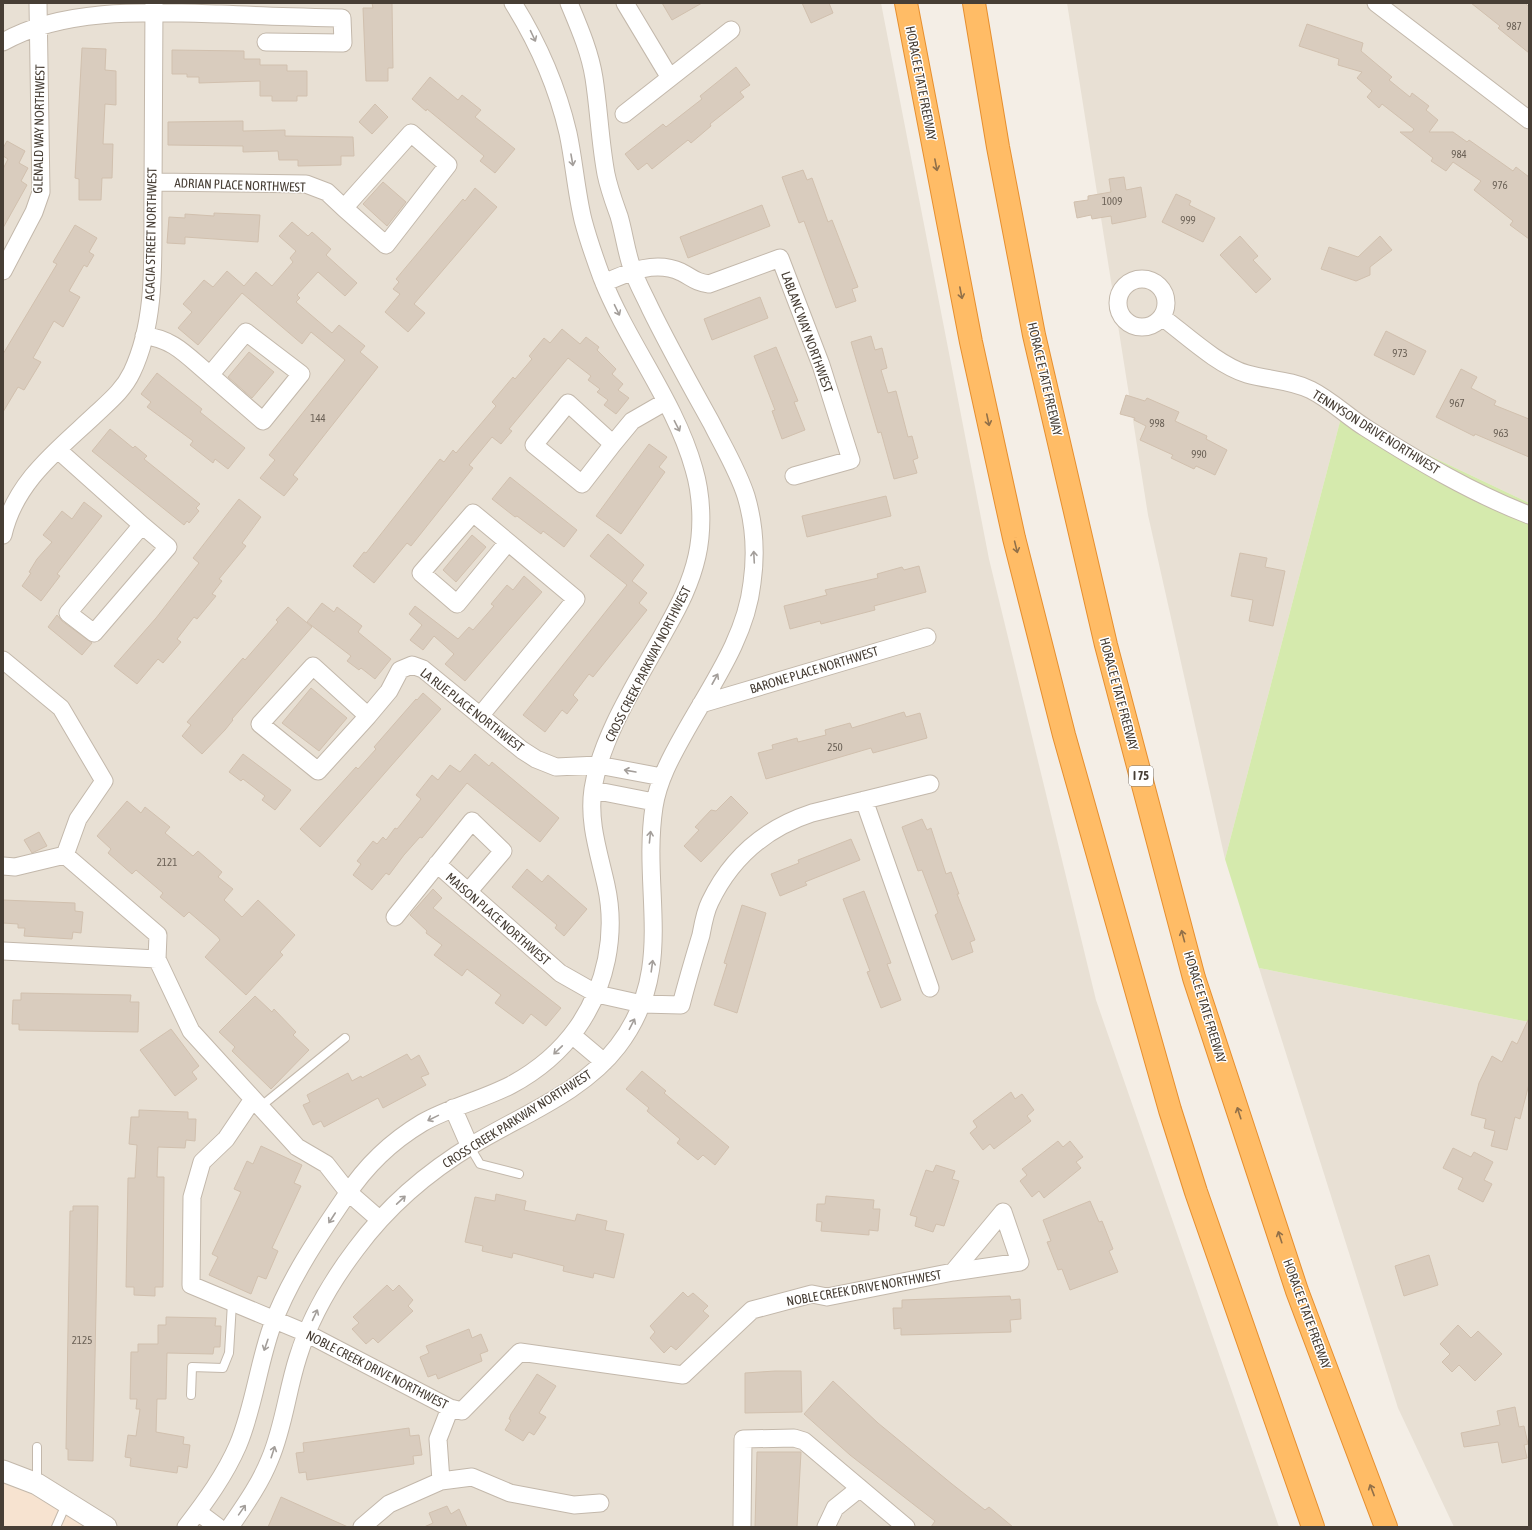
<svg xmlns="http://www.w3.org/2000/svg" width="1532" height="1530" font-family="'Asap Condensed',sans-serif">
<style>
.residential{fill:#e8e0d4}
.commercial{fill:#f7e3d0}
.green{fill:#d5eaad}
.building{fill:#d9ccbe;stroke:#d1c0ae}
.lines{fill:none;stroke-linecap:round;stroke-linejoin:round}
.service-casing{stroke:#c3b8ab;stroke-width:10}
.minor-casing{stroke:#c3b8ab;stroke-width:19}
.tertiary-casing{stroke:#c3b8ab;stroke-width:23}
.motorway-casing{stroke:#e68f2f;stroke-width:24}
.service{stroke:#fff;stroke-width:8}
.minor{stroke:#fff;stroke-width:17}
.tertiary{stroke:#fff;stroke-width:21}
.motorway{stroke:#ffbc66;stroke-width:22}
.oneway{stroke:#a39e9a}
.oneway2{stroke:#917049}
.labels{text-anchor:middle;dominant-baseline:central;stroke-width:3;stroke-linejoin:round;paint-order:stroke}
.number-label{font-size:11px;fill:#6c6257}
.shield{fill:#fff;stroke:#7e7872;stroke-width:1}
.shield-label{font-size:12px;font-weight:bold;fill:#473e35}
.street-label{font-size:13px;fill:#473e35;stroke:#fff}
</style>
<rect width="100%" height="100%" fill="#f4eee6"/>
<path class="residential" d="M3,3h878l108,556 107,441 183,527h-1172l-104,-59z
M1067,3h462v500l-187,-89 -117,445 -77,-344z
M1259,968l270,54v505h-75l-56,-119z"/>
<path class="commercial" d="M3,1468l104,59h-104z"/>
<path class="green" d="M1342,414l187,89v519l-270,-54 -34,-109z"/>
<path class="building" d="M372,3h20l1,65h-5v13h-22l-3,-73h10z
M662,3h40l-30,17z
M802,3h27l4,10 -22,10z
M1471,3h54l4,4v46l-31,-25 2,-2z
M1307,24l56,19 -2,8 31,26 -3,3 21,17 2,-4 17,13 -3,4 12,10 -9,12h24l14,10 2,-2 44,31 3,-4 13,10v62l-19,-14 3,-4 -39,-31 7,-9 -28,-19 -7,9 -15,-10 2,-3 -33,-26h12l2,-3 -32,-25 -3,4 -12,-11 5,-6 -15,-13 5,-6 -24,-7 1,-6 -40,-13z
M82,48l24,1 -1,21 11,1v34l-11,-1 -2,40h10l-1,34h-10l-1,22h-22v-21l-4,-1z
M172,50l72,1v8h16v6h27v6h20v25h-10v5h-25v-5h-12v-15l-61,2v-6h-12v-3h-15z
M736,67l14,18 -10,7 4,5 -34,27 1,2 -20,17 -3,-3 -36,29 -5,-6 -9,7 -13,-16 38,-30 3,3 36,-28 -2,-3z
M430,77l28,23 4,-5 19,15 -6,7 40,32 -20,24 -15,-12 4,-5 -57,-47 -1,2 -14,-12z
M375,104l13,13 -16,17 -13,-12z
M243,121v10l42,-1v6l68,1 1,19h-13v9l-43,1v-6h-19l-1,-9 -35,1v-6l-75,-1v-23z
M7,141l18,10 -6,12 9,5 -7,13 6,4 -24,43v-59l5,-10 -5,-3v-8z
M803,170l4,10 5,-2 16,44 4,-2 26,67 -6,2 4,12 -20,7 -32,-87 -5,2 -17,-46z
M1124,177l2,13 15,-3 5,30 -34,7 -1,-8 -19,3 -1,-4 -14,3 -3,-16 14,-2v-4l23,-4 -2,-13z
M383,182l23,20 -19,24 -24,-22z
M475,188l22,19 -83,97 11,9 -17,19 -23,-20 15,-18 -7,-5 6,-7 -3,-3 67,-80 2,2z
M1176,194l15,7 -2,4 26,13 -12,24 -41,-20z
M762,205l8,21 -82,32 -8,-21z
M214,213l46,2 -2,27 -73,-5v7l-18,-1 2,-26 16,1v-4l29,2z
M292,222l16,14 4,-4 19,17 -5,6 31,28 -12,13 -27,-24 -21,23 3,3 -4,4 36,31 7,-8 26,21 -5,6 18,15 -85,108 5,4 -14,17 -24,-18 15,-18 -6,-5 76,-95 -34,-28 -9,12 -60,-51 -44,52 -20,-17 14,-16 -9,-8 21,-24 9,7 14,-16 17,15 12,-14 16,14 21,-24 -3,-4 6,-7 -17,-15z
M75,225l22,13 -8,14 5,3 -7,12 -3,-2 -15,26 11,6 -17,30 -9,-6 -21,37 8,4 -17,28 -6,-3 -15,25v-58l54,-90 -4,-2z
M1240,236l18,20 -5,4 18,19 -15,14 -36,-38z
M1380,236l12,14 -22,17v8l-14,6 -35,-12 8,-22 29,10z
M760,297l8,21 -56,22 -8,-21z
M562,329l18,15 6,-7 13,10 -2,3 19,19 -4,5 11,10 -5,6 11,8 -13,16 -12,-9 4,-5 -11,-8 3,-3 -12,-9 3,-4 -23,-18 -59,71 3,2 -11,13 -9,-7 -23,28 4,3 -62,78 -4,-3 -33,40 -21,-17 11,-14 2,1 74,-94 4,3 9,-12 3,3 12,-14 28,-33 -4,-4 21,-25 2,2 17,-20 -3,-3 15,-18 6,5z
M1386,331l40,20 -12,24 -40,-20z
M871,336l4,14 7,-2 5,20 -6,2 7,23 8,-2 12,46 4,-1 6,22 -5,2 4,13 -23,6 -13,-47 -3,1 -27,-91z
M776,347l22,54 -4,1 11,28 -23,9 -10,-28 3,-1 -21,-54z
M249,352l25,20 -22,26 -24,-21z
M1461,369l16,8 -6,11 25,13 -2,4 35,14v38l-54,-23 -1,2 -38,-19z
M157,373l45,36 -2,3 45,36 -17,21 -13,-10 -2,4 -23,-18 3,-4 -46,-34 4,-5 -10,-8z
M1126,395l19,6 2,-3 32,14 -4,9 32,15 -1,3 21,11 -12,25 -19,-9 -2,3 -23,-11 2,-3 -33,-15 6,-14 -12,-6 1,-2 -15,-4z
M110,429l23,19 2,-2 12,10 -3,3 56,45 -4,4 3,3 -10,12 -2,-2 -3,4 -92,-74z
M649,444l18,13 -8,10 6,5 -44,62 -25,-18z
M510,477l67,53 -13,17 -21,-16 -2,3 -24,-18 -2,1 -23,-18z
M886,496l5,20 -84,21 -5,-21z
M239,499l22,18 -19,26 4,3 -27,33 3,2 -10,13 4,2 -19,23 -3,-2 -17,22 4,3 -18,21 -5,-4 -21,25 -23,-18 42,-48 43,-55 -6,-5z
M84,502l18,14 -45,58 3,2 -19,25 -19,-15 9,-13 -2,-1 8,-13 15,-17 -9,-7 19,-24 10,8z
M608,534l36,31 -12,16 15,12 -8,10 8,7 -54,67 -4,-3 -16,21 5,5 -11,14 -5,-4 -17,22 -22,-17 104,-130 -37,-29z
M472,535l14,12 -30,35 -13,-12z
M1240,553l27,5 -2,9 20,4 -12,55 -24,-5 4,-21 -22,-4z
M919,566l7,26 -52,14 1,4 -54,14 -1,-3 -30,8 -6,-23 43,-11 -2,-5 53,-12 -1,-4 25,-7 2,3z
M524,576l18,16 -77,89 -20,-17 9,-10 -20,-18 -11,14 -13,-10 12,-15 -13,-11 6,-8 43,33 11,-12 4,3 21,-24 -3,-2 16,-19 6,5z
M322,603l12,9 3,-5 25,19 -4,6 33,27 -16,20 -14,-11 -2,2 -12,-9 4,-5 -44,-34z
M288,607l24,20 -80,92 1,1 -8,10 -23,24 -20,-18 9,-11 -4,-3 56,-64 2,2 33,-38 -2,-2z
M57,615l5,6 30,22 -10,12 -34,-28z
M311,688l36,30 -28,33 -37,-28z
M423,693l18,16 -121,138 -20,-18 56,-62 2,2 18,-20 -2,-2 42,-48 1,1z
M904,712l2,5 14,-4 7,25 -54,15 -2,-5 -105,31 -8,-26 15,-4 -1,-4 25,-7 1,4 28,-7 -1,-5 25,-7 2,5z
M243,754l48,36 -16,20 -13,-10 3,-4 -22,-17 -2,2 -12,-9z
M475,754l14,12 3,-4 67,56 -19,24 -73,-59 -45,55 -2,-1 -16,18 -15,20 -3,-2 -14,17 -19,-15 8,-11 -4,-3 16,-20 4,3 6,-7 3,3 9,-12 2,1 24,-30 -5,-4 16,-20 6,5 12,-15 10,7z
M731,796l17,17 -47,49 -17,-16 15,-16 -4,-3 16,-17 5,1z
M127,801l14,12 4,-6 25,20 -5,6 28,23 5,-5 24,21 -4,5 15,12 -9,11 18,17 16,-17 37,35 -15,17 3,3 -37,40 -41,-38 15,-17 -2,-3 -29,-25 -5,5 -24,-20 3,-4 -27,-23 -4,4 -24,-21 3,-4 -14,-13z
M922,819l5,11 4,-2 15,46 5,-2 8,22h-2l18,46 -5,2 3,10 -21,8 -17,-45 3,-2 -16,-43 -4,1 -16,-44z
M39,832l8,14 -15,7 -8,-13z
M851,839l9,21 -55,22 2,3 -27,11 -9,-22 28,-11 -1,-3z
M527,869l15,13 6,-7 39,34 -23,27 -9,-8 2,-3 -45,-38z
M433,889l9,9 -9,10 128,100 -15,18 -15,-12 -8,10 -28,-21 6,-8 -34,-26 -5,7 -28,-21 8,-10 -16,-12 1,-2 -17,-16z
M864,891l27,72 -4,1 14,36 -20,8 -14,-36 3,-1 -27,-72z
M3,900l72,3v8l8,1 -2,21 -8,-1 -1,7 -48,-3 1,-8h-7v-4l-15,-1z
M742,905l24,8 -29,100 -23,-8 13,-41 -3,-1z
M21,993l110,2 -1,7h9l-1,30 -119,-2v-6h-7l1,-24h8z
M255,996l17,16 2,-3 22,23 -3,3 16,15 -38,39 -39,-38 3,-4 -16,-15z
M1529,1018v66l-9,35 -5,-2 -8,33 -16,-4 4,-15 -11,-3 2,-9 -15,-4 8,-32 13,-27 10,6 10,-21 5,3z
M171,1029l28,37 -7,6 5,7 -22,17 -35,-46z
M407,1054l4,6 8,-5 10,19 -8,3 5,8 -43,23 -5,-10 -54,29 -3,-6 -8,4 -10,-20 7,-3 -3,-7 41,-22 4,8 9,-5 1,2z
M642,1071l24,20 -2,2 65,54 -14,18 -12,-10 -5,5 -21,-17 3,-4 -33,-28 2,-3 -23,-19z
M1011,1092l4,7 7,-5 12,16 -7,6 4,5 -37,28 -4,-5 -7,6 -13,-17 7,-6 -4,-6z
M139,1110l49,2v7h8l-1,22 -9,-1 -1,8 -27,-1 -1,30h7l-1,110h-8v9l-21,-1v-8h-8l2,-109h7l2,-33 -8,-1 2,-27h8z
M1058,1141l5,6 7,-6 13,16 -7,5 5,6 -37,30 -5,-7 -7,6 -12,-16 7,-6 -5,-6z
M261,1146l41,19 -8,18 7,3 -29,62 6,3 -12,28 -8,-3 -7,18 -42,-19 9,-18 -6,-3 29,-62 -7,-3 13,-28 6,3z
M1453,1148l18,9 3,-5 19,10 -9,18 8,4 -9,18 -25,-13 5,-11 -20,-10z
M936,1165l19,6 -3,8 7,2 -15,45 -8,-2 -3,8 -18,-6 2,-9 -7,-2 16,-45 7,2z
M496,1194l30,7 -2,9 51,11 2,-7 30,7 -2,9 19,4 -10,44 -20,-5 -1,5 -30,-7 1,-5 -51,-13 -1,5 -30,-7 1,-5 -18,-4 10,-45 20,4z
M826,1196l48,4 -1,9h7l-2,22 -9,-1v5l-48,-4 1,-9 -6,-1 1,-17h8z
M1090,1201l9,21 3,-1 11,28 -4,2 9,21 -48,18 -8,-21 -4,1 -11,-28 4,-1 -8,-21z
M73,1206h25l-5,255 -25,-1v-11h-2l4,-238h3z
M1429,1255l9,30 -34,11 -9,-30z
M387,1285l6,6 6,-6 14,15 -5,6 5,5 -35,32 -5,-5 -7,6 -14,-15 7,-6 -6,-6z
M683,1292l5,5 5,-4 15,13 -5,5 6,5 -33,34 -5,-4 -7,7 -14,-15 5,-6 -5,-6z
M1010,1296l1,4 9,-1 1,20 -11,1 1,12 -110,3v-7l-7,1 -1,-21h9v-8z
M166,1317l50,1 -1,8h6l-1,21h-6l-1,7 -46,-1 -1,46h-9l-1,33 28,5 -1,7 7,1 -3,23 -9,-2 -1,7 -47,-7 1,-8 -6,-1 3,-22 8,1 4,-27h-4l1,-10h-7l1,-47h7v-8h20v-19h8z
M1458,1325l13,13 7,-7 24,23 -27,27 -16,-16 -7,7 -10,-10 8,-8 -10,-10z
M469,1329l3,9 9,-4 7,17 -8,3 2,7 -44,18 -2,-5 -8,3 -8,-20 9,-4 -3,-7z
M775,1371h26l1,41 -57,1v-40z
M537,1374l19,12 -17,27 7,4 -12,18 -5,-3 -6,9 -18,-11 6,-10 -2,-1 2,-5z
M833,1381l45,42 74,61 33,26 4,-3 24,20h-82l4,-6 -85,-66 -46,-41z
M1515,1407l4,20 5,-1 4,18 -4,1 3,13 -25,5 -4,-21 -34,5 -3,-14 39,-8 -3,-14z
M409,1428l1,8 9,-1 3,20 -9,1 1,8 -107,16 -1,-8 -7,1 -3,-20 8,-1 -1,-9z
M757,1452h44l-4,75h-42z
M281,1497l40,18 27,12h-80z
M447,1506l4,8 8,-5 8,18h-43l9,-4 -4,-10z"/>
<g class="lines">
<g class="service-casing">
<path id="service" d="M260,1107l85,-69
M470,1147l10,17 39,10
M191,1395l1,-28 31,1 6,-15 3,-50
M37,1483v-36
M56,1527l11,-25"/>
</g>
<g class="minor-casing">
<path id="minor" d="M625,3l45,75
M1376,3l153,117
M3,42c61,-35 149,-30 218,-28 40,2 81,3 121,4l1,25 -77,-1
M624,114l107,-84
M411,133l37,32 -62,80 -42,-37z
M153,182l153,2 21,8 17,16
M3,271l31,-59 7,-20 -3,-189
M1118 303a24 24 0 1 1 48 0a24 24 0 1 1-48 0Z
M604,283c25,-11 51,-23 77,-11 12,6 14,10 28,12l71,-26 41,107 30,95 -57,16
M1162,317c24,18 57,49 85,57 21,6 44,6 64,16 20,10 37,27 55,38 52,33 106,65 163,87
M246,332l55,42 -38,47 -53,-46z
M144,336c29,2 44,21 66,39
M568,403l45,41 -31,40 -48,-39z
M613,444l19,-23 33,-19
M58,450l84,75
M473,513l35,29 -51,62 -36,-31z
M142,525l26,22 -74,86 -26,-20z
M3,535c12,-54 56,-86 94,-122 14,-13 27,-24 35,-41 26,-55 20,-120 21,-179 0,-63 1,-127 1,-190
M3,660l58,48 43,73 -26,38 -13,36 93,80 -1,24 34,72 106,116 29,17 22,28 32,28
M313,666l55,50 -50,55 -58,-47z
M701,704l226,-67
M368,716l21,-25 11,-21 12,-5 11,4 99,81 14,9 20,8 42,-2 64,12
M480,716l96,-117 -68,-57
M593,790l61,12
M864,800l66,188
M437,864l123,109 37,21 45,10 39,1c6,-23 13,-47 20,-70 2,-11 4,-23 9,-33 21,-44 56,-74 102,-89l118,-29
M3,866l12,1 50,-12
M395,917l77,-96 31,30 -35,41
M3,951l154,8
M572,1035l32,27
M253,1099l-27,40 -24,23 -10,35 -1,88 115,48 144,75 12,3 58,-59 163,23 69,-65 60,-16 15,3 126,-25 67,-10 -17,-50
M453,1108l17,39
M953,1272l50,-60
M441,1481l-3,-42 12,-31
M198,1512l20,15
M186,1527c20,-26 39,-52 52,-82 16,-38 20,-80 34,-119 17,-46 46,-89 74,-130 19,-29 46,-55 76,-73 28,-16 60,-23 89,-38 26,-14 49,-33 66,-57 29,-41 40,-94 29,-143 -7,-32 -18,-63 -13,-96 8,-53 47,-112 73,-160 13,-23 25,-46 31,-73 6,-27 5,-60 -3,-87 -19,-68 -66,-125 -92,-191 -7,-19 -14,-39 -19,-58 -7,-29 -9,-59 -15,-87 -11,-47 -30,-90 -55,-130
M230,1527c15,-22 30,-43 40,-68 14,-33 17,-68 28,-102 12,-39 33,-75 58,-108 31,-42 73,-78 118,-105 48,-29 109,-52 144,-98 59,-77 23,-153 36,-239 4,-26 17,-50 30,-73 26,-47 62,-96 68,-151 4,-28 2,-60 -6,-87 -8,-25 -22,-48 -34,-72 -21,-38 -43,-77 -62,-116 -6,-13 -14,-27 -18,-40 -6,-17 -8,-35 -13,-52 -5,-14 -10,-27 -13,-42 -6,-32 -7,-64 -12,-96 -4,-26 -15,-51 -25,-75
M362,1527l27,-23 52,-23 31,-4 38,16 64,12 26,-2
M742,1527l1,-88 51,-1 10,3 102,86
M826,1527l9,-19 25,-20"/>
</g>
<g class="tertiary-casing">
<path id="tertiary" d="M3,1471l34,13 69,43"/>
</g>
<g class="motorway-casing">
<path id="motorway" d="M906,3l65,339 43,196 50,197 106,375 26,82 117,335
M974,3l24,144 36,188 72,310 88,333 103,313 89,236"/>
</g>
<use href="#service" class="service"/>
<use href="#minor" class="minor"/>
<use href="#tertiary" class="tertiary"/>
<use href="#motorway" class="motorway"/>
</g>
<defs><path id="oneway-shaft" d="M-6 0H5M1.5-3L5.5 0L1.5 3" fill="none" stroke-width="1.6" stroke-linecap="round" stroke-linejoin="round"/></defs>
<g class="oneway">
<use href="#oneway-shaft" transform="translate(533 36) rotate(65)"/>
<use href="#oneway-shaft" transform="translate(572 160) rotate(80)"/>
<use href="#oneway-shaft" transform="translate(617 310) rotate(64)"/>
<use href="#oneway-shaft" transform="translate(677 426) rotate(63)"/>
<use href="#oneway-shaft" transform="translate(754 557) rotate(-93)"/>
<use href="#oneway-shaft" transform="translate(715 679) rotate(-61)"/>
<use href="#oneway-shaft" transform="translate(630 771) rotate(-170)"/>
<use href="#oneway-shaft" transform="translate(650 837) rotate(-84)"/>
<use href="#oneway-shaft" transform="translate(652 966) rotate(-82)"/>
<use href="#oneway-shaft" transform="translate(632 1024) rotate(-63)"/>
<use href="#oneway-shaft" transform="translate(558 1050) rotate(136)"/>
<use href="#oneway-shaft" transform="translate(433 1118) rotate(154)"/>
<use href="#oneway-shaft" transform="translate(401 1200) rotate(-43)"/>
<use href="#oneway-shaft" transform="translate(332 1218) rotate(123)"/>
<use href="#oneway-shaft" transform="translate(315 1315) rotate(-65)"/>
<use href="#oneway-shaft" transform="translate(266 1345) rotate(109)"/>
<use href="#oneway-shaft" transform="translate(273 1452) rotate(-72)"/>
<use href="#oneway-shaft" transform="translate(242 1510) rotate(-55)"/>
</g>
<g class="oneway2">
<use href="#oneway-shaft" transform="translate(936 165) rotate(79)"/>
<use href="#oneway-shaft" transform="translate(961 293) rotate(79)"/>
<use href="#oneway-shaft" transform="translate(988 420) rotate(78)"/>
<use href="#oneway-shaft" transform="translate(1016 547) rotate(76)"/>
<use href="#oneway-shaft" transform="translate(1183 936) rotate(-105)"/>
<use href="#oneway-shaft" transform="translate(1239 1113) rotate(-108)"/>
<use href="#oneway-shaft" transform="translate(1280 1237) rotate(-108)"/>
<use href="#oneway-shaft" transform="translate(1372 1490) rotate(-111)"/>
</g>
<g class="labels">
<g class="number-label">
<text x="1514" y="26">987</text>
<text x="1459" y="154">984</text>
<text x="1500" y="185">976</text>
<text x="1112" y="201">1009</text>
<text x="1188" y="220">999</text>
<text x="1400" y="353">973</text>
<text x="1457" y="403">967</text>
<text x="318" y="418">144</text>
<text x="1157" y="423">998</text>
<text x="1501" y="433">963</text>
<text x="1199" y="454">990</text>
<text x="835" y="747">250</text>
<text x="167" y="862">2121</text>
<text x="82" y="1340">2125</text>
</g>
<rect class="shield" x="1129" y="766" width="24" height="20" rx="3"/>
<g class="shield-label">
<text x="1141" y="776">I 75</text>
</g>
<g class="street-label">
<text transform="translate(921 83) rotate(79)">HORACE E TATE FREEWAY</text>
<text transform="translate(39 129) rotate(-89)">GLENALD WAY NORTHWEST</text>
<text transform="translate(240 185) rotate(2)">ADRIAN PLACE NORTHWEST</text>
<text transform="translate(151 234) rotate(-89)">ACACIA STREET NORTHWEST</text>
<text transform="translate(807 332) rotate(70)">LABLANC WAY NORTHWEST</text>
<text transform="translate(1045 379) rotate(77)">HORACE E TATE FREEWAY</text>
<text transform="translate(1376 432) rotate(32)">TENNYSON DRIVE NORTHWEST</text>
<text transform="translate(648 664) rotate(-63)">CROSS CREEK PARKWAY NORTHWEST</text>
<text transform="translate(814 670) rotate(-17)">BARONE PLACE NORTHWEST</text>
<text transform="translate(1119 694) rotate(75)">HORACE E TATE FREEWAY</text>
<text transform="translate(472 710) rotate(38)">LA RUE PLACE NORTHWEST</text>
<text transform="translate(498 919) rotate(41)">MAISON PLACE NORTHWEST</text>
<text transform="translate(1205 1007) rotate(73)">HORACE E TATE FREEWAY</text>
<text transform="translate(517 1119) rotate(-32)">CROSS CREEK PARKWAY NORTHWEST</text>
<text transform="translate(864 1288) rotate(-10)">NOBLE CREEK DRIVE NORTHWEST</text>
<text transform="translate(1307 1314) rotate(70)">HORACE E TATE FREEWAY</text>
<text transform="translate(377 1370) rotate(27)">NOBLE CREEK DRIVE NORTHWEST</text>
</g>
</g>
<rect width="1532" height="1530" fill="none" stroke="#473e35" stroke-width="8"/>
</svg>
